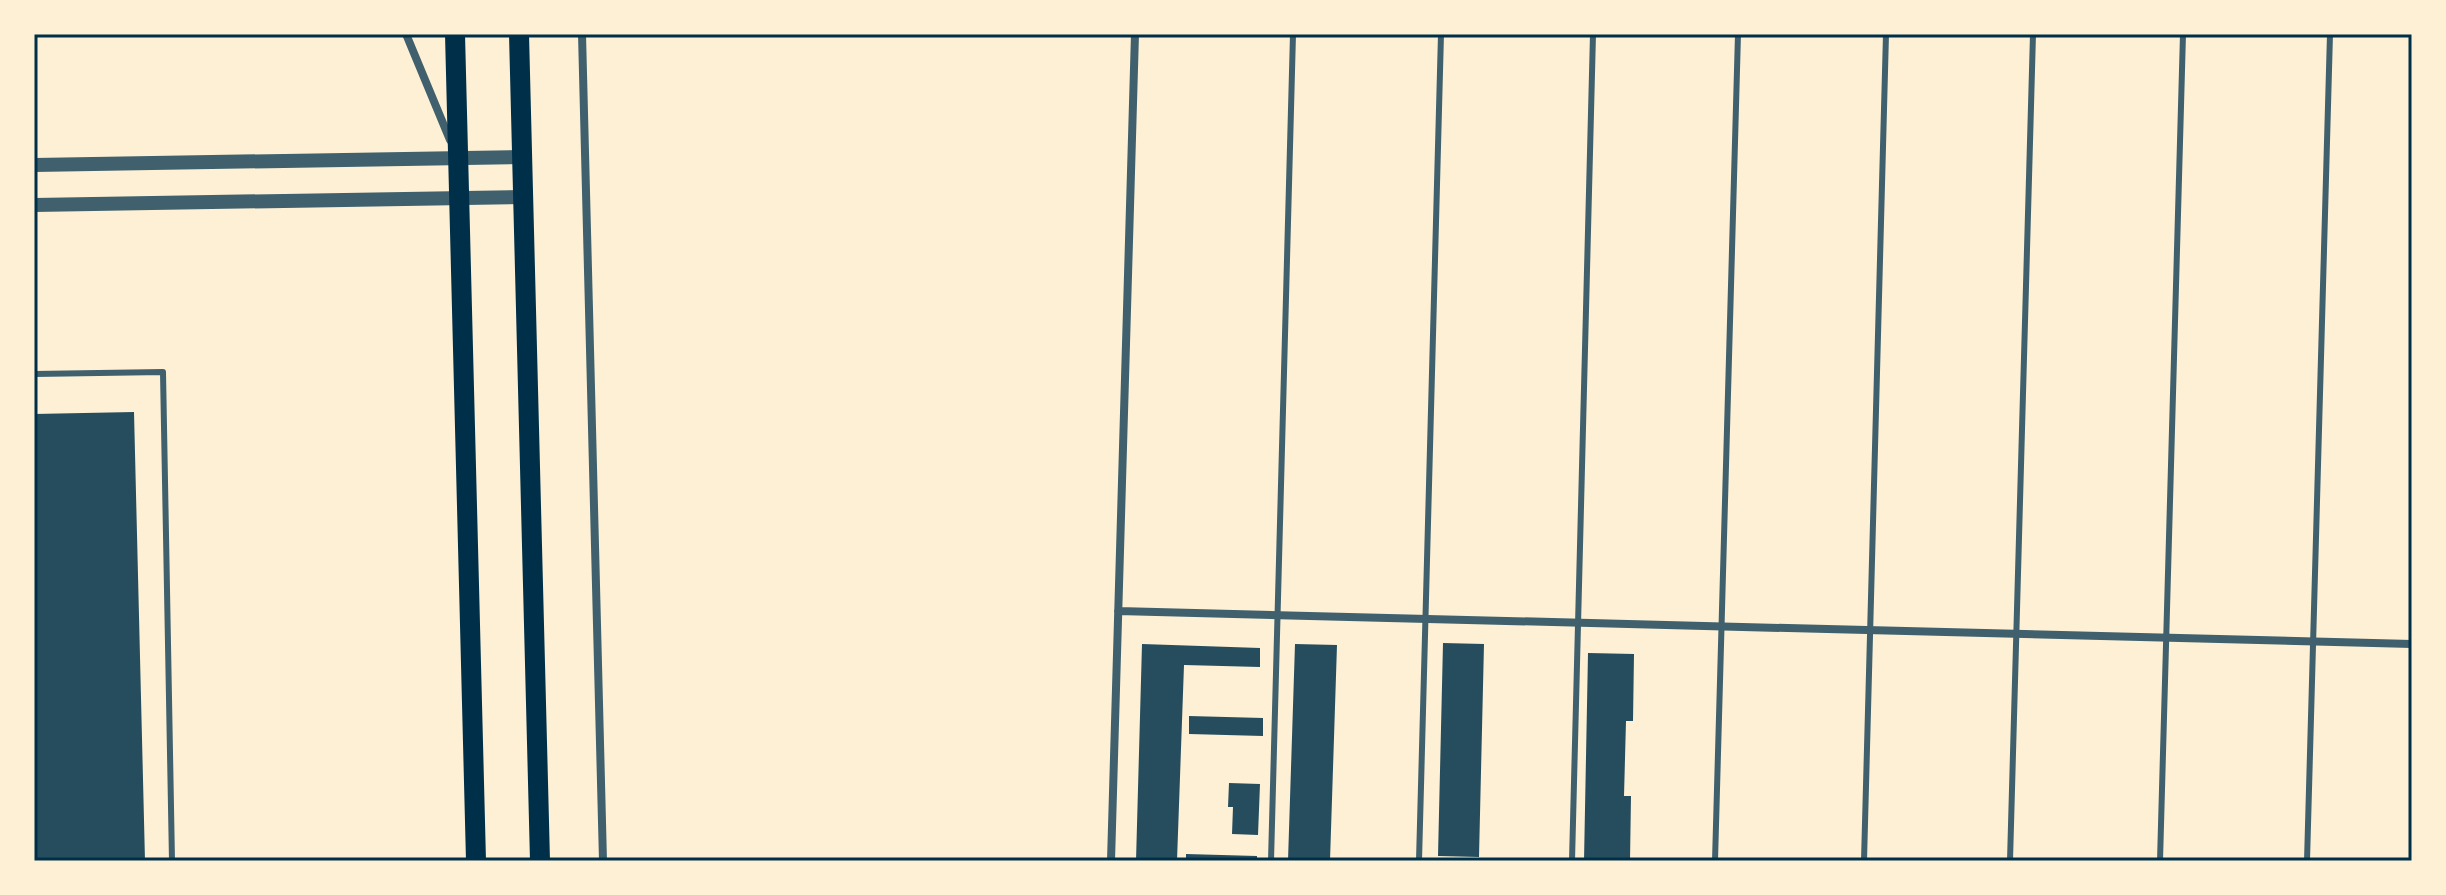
<svg xmlns="http://www.w3.org/2000/svg" width="2446" height="895" font-family="'PT Sans',sans-serif">
<style>
.building{fill:#264d5e}
.lines{fill:none;stroke-linecap:round;stroke-linejoin:round}
.service{stroke:#3f606c;stroke-width:6}
.minor{stroke:#3f606c;stroke-width:8}
.tertiary{stroke:#3f606c;stroke-width:14}
.primary{stroke:#003049;stroke-width:20}
.neatline{fill:none;stroke:#003049;stroke-width:3}
</style>
<rect width="100%" height="100%" fill="#fdf0d5"/>
<path class="building" d="M134,412l11,449h-111v-447z
M1443,643l41,1 -5,213 -41,-1z
M1142,644l118,4v19l-76,-2 -7,196h-41z
M1295,644l42,1 -7,216h-42z
M1588,653l46,1 -1,67h-7l-2,75h7l-1,65h-46z
M1189,716l74,2v18l-74,-2z
M1229,783l31,1 -2,51 -26,-1 1,-27h-5z
M1186,854l71,2v5h-71z"/>
<g class="lines">
<path class="service" d="M34,374l129,-2 9,489
M1271,861l22,-827
M1419,861l22,-827
M1572,861l21,-827
M1715,861l23,-827
M1864,861l22,-827
M2010,861l23,-827
M2160,861l23,-827
M2307,861l23,-827"/>
<path class="minor" d="M406,34l44,106
M582,34l21,827
M1118,611l1294,33
M1111,861l24,-827"/>
<path class="tertiary" d="M34,165l488,-8
M34,205l489,-8"/>
<path class="primary" d="M455,34l21,827
M519,34l21,827"/>
</g>
<rect width="2446" height="895" fill="none" stroke="#fdf0d5" stroke-width="72"/>
<rect x="36" y="36" width="2374" height="823" class="neatline"/>
</svg>
